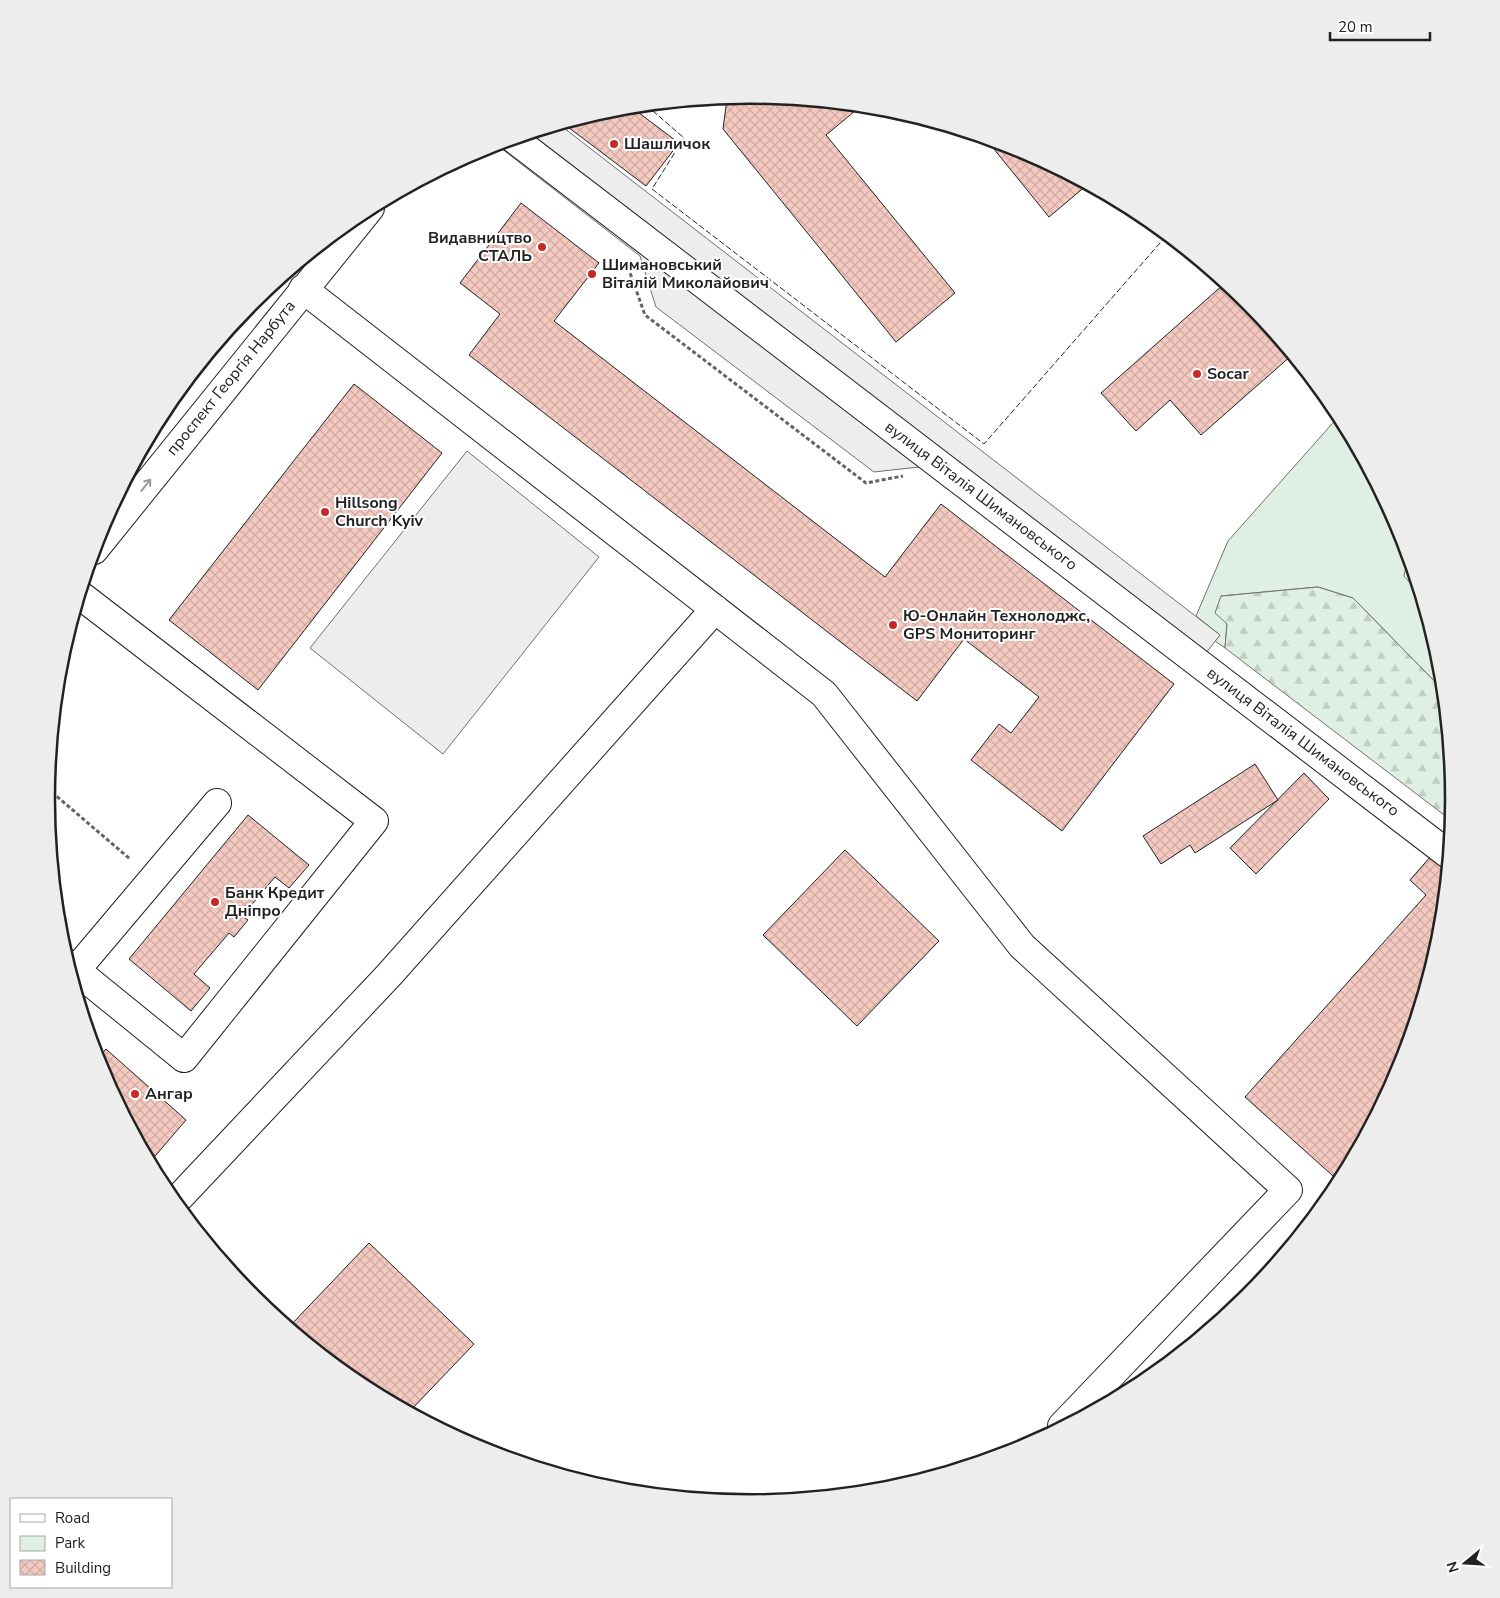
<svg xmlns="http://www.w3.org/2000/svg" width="1500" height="1598" font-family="'Nunito Sans',sans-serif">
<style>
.green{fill:#e0efe3;stroke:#6f6f6f}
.forest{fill:url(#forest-firs);stroke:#6f6f6f}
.parking{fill:#ededed;stroke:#6f6f6f}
.building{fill:url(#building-cross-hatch);stroke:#222}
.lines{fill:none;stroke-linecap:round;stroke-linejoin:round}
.minor-casing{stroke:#222;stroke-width:30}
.major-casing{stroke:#222;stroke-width:30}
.path{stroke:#646464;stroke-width:3;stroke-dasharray:4 2.5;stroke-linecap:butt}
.minor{stroke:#fff;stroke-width:28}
.major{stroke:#fff;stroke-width:28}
.fence{stroke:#222;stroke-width:1;stroke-dasharray:6 2.5;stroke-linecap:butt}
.oneway{stroke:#9c9c9c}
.poi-dot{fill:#c62828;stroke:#fff;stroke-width:2}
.labels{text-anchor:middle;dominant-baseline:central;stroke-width:4;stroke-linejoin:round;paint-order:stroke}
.poi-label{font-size:16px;font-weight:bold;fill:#222;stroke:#fff;text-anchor:start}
.street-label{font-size:16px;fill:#222;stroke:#fff}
.rim{fill:none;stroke:#222;stroke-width:2.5}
</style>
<defs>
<pattern id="forest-firs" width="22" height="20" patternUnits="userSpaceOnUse" patternTransform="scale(1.25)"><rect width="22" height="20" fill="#e0efe3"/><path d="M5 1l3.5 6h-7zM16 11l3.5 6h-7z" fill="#c0cdc2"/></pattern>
<pattern id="building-cross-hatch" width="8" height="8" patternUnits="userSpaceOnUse" patternTransform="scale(1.25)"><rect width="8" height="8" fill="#f3c9c0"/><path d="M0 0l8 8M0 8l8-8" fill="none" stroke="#d0aca5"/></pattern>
</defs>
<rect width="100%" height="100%" fill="#fff"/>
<path class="green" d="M1339,416l61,114 8,27 -4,19 16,18 20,68 3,28 -90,-92 -35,-11 -97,9 6,28 -2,24 -10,-7 5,-6 -24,-19 32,-75z"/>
<path class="forest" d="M1318,587l35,11 90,92 11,109 -2,22 -227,-173 2,-24 -12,-11 6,-17z"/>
<path class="parking" d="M560,125l660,510 -29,37 -272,-205 -45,5 -218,-165 -16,-51 -138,-107 7,-9z
M467,451l132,106 -156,197 -133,-106z"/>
<path class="building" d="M750,95l111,11 -35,29 129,158 -59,49 -173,-213 4,-30z
M631,107l48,36 -33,43 -82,-62 49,-15z
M985,138l35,11 67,36 -38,32z
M521,203l78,60 -45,58 331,256 56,-73 233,180 -112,147 -91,-71 28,-36 12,9 28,-36 -75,-58 -47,62 -448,-346 31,-41 -40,-31z
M1225,283l23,19 44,53 -91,80 -31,-35 -34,31 -35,-38z
M354,384l88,69 -184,237 -89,-70z
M1255,764l23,36 -83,53 -5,-8 -29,19 -18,-28z
M1304,773l25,26 -73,75 -26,-26z
M248,815l61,50 -20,23 -14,-11 -33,39 6,4 -14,17 -5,-4 -35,41 16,14 -19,23 -62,-52z
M845,850l94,91 -82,85 -94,-91z
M1431,856l16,15 -7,66 -40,132 -44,82 -23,25 -88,-79 181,-202 -16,-15z
M106,1049l80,71 -36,42 -50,-94 -3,-8z
M369,1243l105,101 -64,67 -51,-27 -70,-57z"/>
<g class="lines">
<g class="minor-casing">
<path id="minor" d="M514,139l934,715
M303,289l521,405 198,252 266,244 -226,236
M68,964l116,94 190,-237 -294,-226
M76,970l141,-167
M175,1202l214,-227 326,-366"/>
</g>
<g class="major-casing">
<path id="major" d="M94,550l276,-342"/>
</g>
<path class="path" d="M449,166l5,4 30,-17 2,2
M628,267l17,48 221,168 37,-7
M47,788l83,71"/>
<use href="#minor" class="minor"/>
<use href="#major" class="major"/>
<path class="fence" d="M646,105l38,33 -32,51 332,255 183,-209"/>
</g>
<defs><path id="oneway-shaft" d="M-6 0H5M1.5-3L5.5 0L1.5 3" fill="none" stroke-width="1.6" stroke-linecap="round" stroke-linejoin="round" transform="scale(1.25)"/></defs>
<use class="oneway" href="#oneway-shaft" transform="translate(146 485) rotate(-51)"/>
<g class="poi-dot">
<circle cx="614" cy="144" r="5"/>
<circle cx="542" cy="247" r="5"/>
<circle cx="592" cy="274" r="5"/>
<circle cx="1197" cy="374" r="5"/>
<circle cx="325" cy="512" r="5"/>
<circle cx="893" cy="625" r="5"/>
<circle cx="215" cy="902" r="5"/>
<circle cx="135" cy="1094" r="5"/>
</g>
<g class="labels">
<g class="poi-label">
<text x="624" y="144">Шашличок</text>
<text x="532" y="238" text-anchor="end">Видавництво<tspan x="532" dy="18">СТАЛЬ</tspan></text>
<text x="602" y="265">Шимановський<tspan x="602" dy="18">Віталій Миколайович</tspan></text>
<text x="1207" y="374">Socar</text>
<text x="335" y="503">Hillsong<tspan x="335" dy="18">Church Kyiv</tspan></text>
<text x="903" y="616">Ю-Онлайн Технолоджс,<tspan x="903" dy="18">GPS Мониторинг</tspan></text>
<text x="225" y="893">Банк Кредит<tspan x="225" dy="18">Дніпро</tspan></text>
<text x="145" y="1094">Ангар</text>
</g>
<g class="street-label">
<text transform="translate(231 378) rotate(-51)">проспект Георгія Нарбута</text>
<text transform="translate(981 496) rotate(37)">вулиця Віталія Шимановського</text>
<text transform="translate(1303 742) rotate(37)">вулиця Віталія Шимановського</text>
</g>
</g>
<path d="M0 0H1500V1598H0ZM55 799a695 695 0 1 1 1390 0a695 695 0 1 1-1390 0Z" fill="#ededed" fill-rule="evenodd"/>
<path class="rim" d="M55 799a695 695 0 1 1 1390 0a695 695 0 1 1-1390 0Z"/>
<rect x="10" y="1498" width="162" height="90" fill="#ffffff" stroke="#a7a7a7"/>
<rect x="20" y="1514" width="25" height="8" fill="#ffffff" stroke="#a7a7a7"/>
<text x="55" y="1523" font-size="15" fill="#222222">Road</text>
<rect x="20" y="1536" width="25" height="15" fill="#e0efe3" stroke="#a7a7a7"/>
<text x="55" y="1548" font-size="15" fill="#222222">Park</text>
<rect x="20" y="1560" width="25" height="15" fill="url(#building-cross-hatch)" stroke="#a7a7a7"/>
<text x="55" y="1573" font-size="15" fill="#222222">Building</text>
<g transform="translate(1465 1563) rotate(252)" stroke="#ffffff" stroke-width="4" paint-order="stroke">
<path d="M0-4L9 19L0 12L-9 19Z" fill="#222222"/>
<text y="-8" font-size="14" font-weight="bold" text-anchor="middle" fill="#222222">N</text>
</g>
<path d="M1330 32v8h100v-8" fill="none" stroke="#222222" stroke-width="2.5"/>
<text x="1338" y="32" font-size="15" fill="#222222" stroke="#ffffff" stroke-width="4" paint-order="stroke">20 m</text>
</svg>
